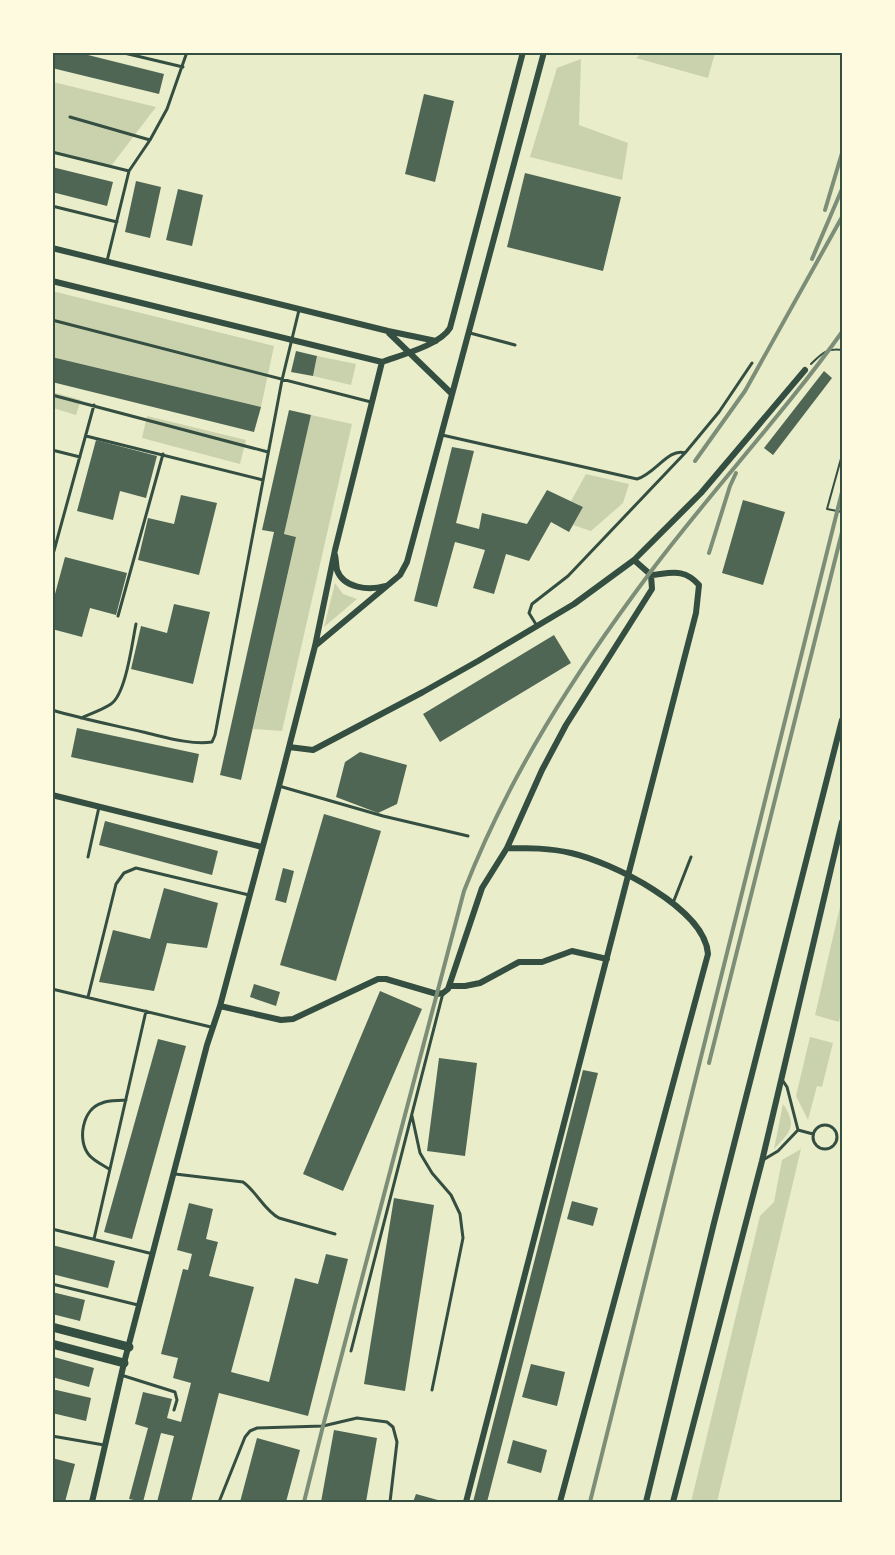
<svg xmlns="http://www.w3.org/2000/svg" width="895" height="1555" font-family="Arial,sans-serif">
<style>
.green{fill:#cad2ad}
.building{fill:#4f6655}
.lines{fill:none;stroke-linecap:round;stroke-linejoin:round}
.path{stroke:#344e41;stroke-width:2}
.service{stroke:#344e41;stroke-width:3}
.minor{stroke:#344e41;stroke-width:6}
.primary{stroke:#344e41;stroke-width:9}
.rail{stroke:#7c8e77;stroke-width:4}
.neatline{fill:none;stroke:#344e41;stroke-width:2}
</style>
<rect width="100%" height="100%" fill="#e9edc9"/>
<path class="green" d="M642,53v-1l73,1 -7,25 -72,-20z
M581,59l-2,66 49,18 -6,37 -92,-23 27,-89z
M53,82l103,25 -45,59 -58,-14z
M52,291l222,55 -13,61 -208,-50z
M317,356l39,8 -5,21 -38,-9z
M52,392l29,8 -5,15 -23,-7z
M311,415l41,9 -70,307 -29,-2 43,-192 -12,-3z
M147,416l99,24 -6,24 -98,-26z
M586,474l43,10 -6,19 -32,28 -18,-6 10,-18 -12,-6z
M335,583l8,11 14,5 -33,28z
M842,898v110l-3,14 -24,-7z
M810,1037l23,6 -11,44 -5,-1 -9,34 -12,-24z
M783,1104c15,22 7,28 -9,45z
M801,1149l-84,353h-26l69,-286 14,-14 8,-42z"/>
<path class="building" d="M52,52h24l88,22 -5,20 -107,-26z
M424,94l30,7 -19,81 -30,-8z
M52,167l61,15 -6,24 -55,-14z
M525,173l96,24 -18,74 -96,-24z
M136,181l25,6 -11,51 -25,-6z
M178,189l25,6 -11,51 -26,-6z
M296,351l21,5 -4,20 -22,-4z
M52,357l209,50 -7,25 -202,-50z
M824,371l8,7 -59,77 -9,-7z
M289,410l22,5 -27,119 12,3 -55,243 -21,-5 54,-243 -12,-2z
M96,440l61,16 -11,42 -26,-7 -7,29 -36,-9z
M452,447l22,4 -18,72 23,6 3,-16 45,11 20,-34 36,17 -14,25 -18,-10 -22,39 -23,-7 -12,40 -21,-6 12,-38 -30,-8 -18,65 -23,-6z
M181,495l36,8 -18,72 -61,-15 10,-42 26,6z
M743,500l42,12 -22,73 -41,-12z
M65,557l62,16 -11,42 -26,-7 -8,29 -30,-8v-24z
M174,604l36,8 -17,72 -62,-15 10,-43 26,7z
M554,635l17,28 -131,79 -17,-28z
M77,728l122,26 -6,29 -122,-26z
M360,752l47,13 -10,39 -19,9 -42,-16 9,-35z
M324,814l57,17 -45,150 -56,-16z
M105,821l113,30 -6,24 -113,-30z
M283,868l11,3 -8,32 -11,-3z
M164,888l54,15 -11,45 -40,-5 -13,48 -55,-9 14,-52 37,9z
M254,984l26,8 -4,14 -26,-9z
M380,991l42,18 -79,182 -40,-17z
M158,1039l28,7 -54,193 -28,-7z
M439,1058l38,5 -12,93 -38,-5z
M583,1070l15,3 -111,429h-14z
M394,1198l40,7 -29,186 -41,-7z
M572,1201l26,7 -5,18 -26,-7z
M189,1203l24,6 -7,30 12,3 -9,34 45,11 -23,85 38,10 26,-104 23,6 8,-30 22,5 -40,157 -89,-23 -28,109h-34l17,-66 -13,-3 -18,69 -14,-3 19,-71 -13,-4 8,-32 29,7 -5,19 14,4 10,-39 -18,-5 5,-20 -17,-4 22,-85 5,1 4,-16 -15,-4z
M52,1245l63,16 -7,27 -56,-14z
M52,1292l33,8 -5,21 -28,-7z
M54,1357l40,11 -5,19 -37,-10z
M531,1364l34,8 -8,34 -35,-9z
M52,1389l39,9 -5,23 -34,-8z
M334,1430l43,8 -11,64h-45z
M257,1438l43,12 -14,52h-46z
M513,1440l34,10 -6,23 -34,-10z
M52,1458l23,6 -10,38h-13z
M416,1494l29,8h-32z"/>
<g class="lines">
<path class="path" d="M811,364c11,-11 16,-16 31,-14
M842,455l-15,54 15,3"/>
<path class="service" d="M120,52l63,15
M70,117l80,23
M52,152l77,19
M52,206l65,16
M107,261l22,-90 21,-31 17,-31 20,-57
M52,320l319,82
M470,333l45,12
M52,395l216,57
M442,435l195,44c17,-4 32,-32 48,-26
M86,436l177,44
M52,450l28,7
M52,558l42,-153
M118,616l45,-162
M537,626l-8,-13 3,-9 36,-28 117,-123 34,-41 33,-49
M52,710c30,9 61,15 91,22 22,5 47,13 69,10l3,-7 67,-355 17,-70
M81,718c9,-4 21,-8 30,-14 15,-10 21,-61 25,-80
M279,786l104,30 85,20
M88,857l11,-50
M673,903l18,-46
M52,989l159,38
M88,997l28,-113 8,-11 12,-5 113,27
M412,1116l8,37 12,20 19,22 9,19 3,24 -31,152
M813 1137a12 12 0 1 1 24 0a12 12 0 1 1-24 0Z
M798,1130l15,4
M763,1160l15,-9 20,-21 -11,-43 -4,-6
M109,1169c-6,-4 -15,-8 -20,-14 -12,-14 -7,-46 13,-52 7,-3 16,-2 24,-3
M175,1174l68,8c14,10 21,28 36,36l56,16
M52,1229l101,25
M94,1239l52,-228
M52,1284l86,21
M351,1351l92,-358
M121,1375l54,17 2,8 -3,10
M52,1436l52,9
M219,1502l26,-65 5,-6 7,-3 66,-2 34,-8 30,4 6,5 4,15 -7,60"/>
<path class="minor" d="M52,248l336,83 48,10
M52,281l330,81
M389,333l62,60
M382,362c19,-7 58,-17 68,-34l73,-276
M335,555c1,4 1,10 2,15 6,18 32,21 48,16
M315,646l85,-71 7,-13 137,-510
M289,747l24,3 110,-58 55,-31 96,-57 60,-44 67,-67 104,-123
M52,795l210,52
M507,848c21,0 43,0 64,5 40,9 134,55 137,101l-148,548
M450,986h15l15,-3 39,-21h23l30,-11 35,8
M220,1006l61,14 12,-1 85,-40h8l51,15 6,-1 5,-4 34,-101 25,-40 35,-78 24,-45 86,-136 -1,-14 -17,-15
M92,1502l32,-139 83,-318 13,-39 59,-220 36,-140 20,-96 47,-188
M466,1502l230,-889 3,-28c-15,-17 -27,-12 -48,-10
M646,1502l68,-279 128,-503
M673,1502l89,-341 80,-339"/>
<path class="primary" d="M52,1327l77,20
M52,1344l72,19"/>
<path class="rail" d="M825,210l17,-57
M812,259l30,-70
M695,461l50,-70 97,-174
M709,553l21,-67 6,-13
M709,1063l133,-531
M304,1502l19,-76 141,-535c45,-116 111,-218 185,-317 62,-83 133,-158 193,-242
M590,1502l252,-1010"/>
</g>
<rect width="895" height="1555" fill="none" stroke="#fefae0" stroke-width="108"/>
<rect x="54" y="54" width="787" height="1447" class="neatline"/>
</svg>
